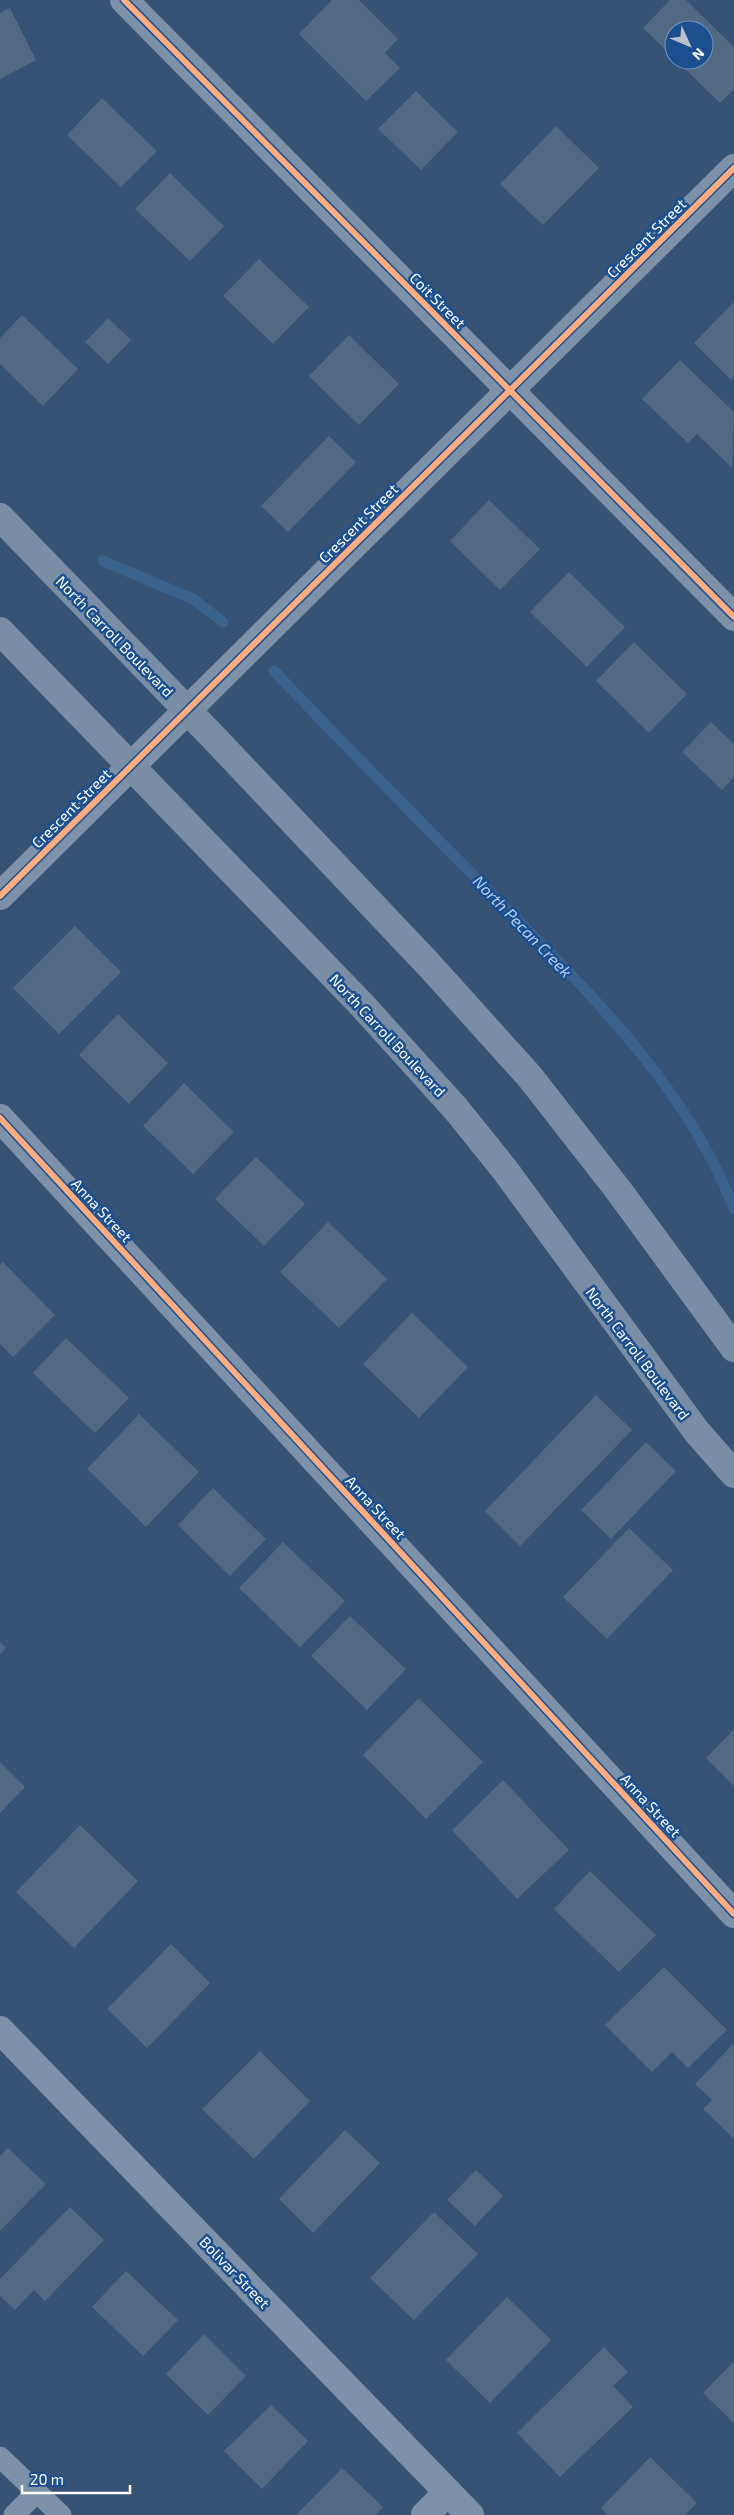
<svg xmlns="http://www.w3.org/2000/svg" width="734" height="2515" font-family="'Exo 2',sans-serif">
<style>
.lines{fill:none;stroke-linecap:round;stroke-linejoin:round}
.stream{stroke:#3b618d;stroke-width:11}
.building{fill:#526984}
.lane{stroke:#7d92a8;stroke-width:21}
.street{stroke:#7d92a8;stroke-width:28}
.secondary{stroke:#798da4;stroke-width:28}
.cycleway-casing{stroke:#1b4f8f;stroke-width:9}
.cycleway{stroke:#ffac80;stroke-width:6}
.labels{text-anchor:middle;dominant-baseline:central;stroke-width:5;stroke-linejoin:round;paint-order:stroke}
.street-label{font-size:15px;fill:#fff;stroke:#1b4f8f}
.water-label{font-size:16px;font-style:italic;fill:#b5d3f5;stroke:#1b4f8f}
</style>
<rect width="100%" height="100%" fill="#365274"/>
<g class="lines">
<path class="stream" d="M103,561l90,38 30,23
M274,671c72,75 144,149 217,222 93,95 194,189 243,316"/>
</g>
<path class="building" d="M332,0h27l39,39 -13,14 15,15 -34,33 -67,-67z
M670,0h16l48,47v42l-14,14 -44,-43h28v-30h-30v28l-31,-30z
M10,8l26,52 -36,19v-66z
M416,91l42,41 -37,38 -43,-41z
M102,98l55,53 -36,36 -54,-52z
M556,126l43,42 -56,57 -43,-41z
M170,173l54,53 -34,35 -55,-52z
M259,259l50,48 -36,37 -50,-48z
M734,302v75l-3,3 -37,-37z
M22,315l56,54 -35,37 -43,-42v-26z
M108,318l23,22 -23,24 -23,-22z
M349,335l50,49 -40,41 -50,-49z
M680,360l54,52 -2,56 -35,-34 -9,9 -46,-44z
M329,436l27,26 -68,70 -27,-26z
M489,500l51,49 -40,41 -50,-49z
M569,572l56,55 -38,40 -57,-55z
M634,642l53,52 -38,39 -53,-52z
M711,722l23,22v33l-12,13 -40,-38z
M75,926l46,46 -62,62 -46,-46z
M118,1014l50,49 -39,41 -50,-49z
M184,1083l50,49 -41,42 -50,-48z
M256,1157l49,47 -41,42 -49,-47z
M328,1222l59,57 -48,49 -59,-56z
M3,1262l52,53 -42,42 -13,-13v-79z
M412,1313l56,54 -49,51 -56,-54z
M66,1338l63,60 -34,35 -62,-60z
M596,1395l36,35 -112,116 -35,-35z
M139,1414l60,58 -53,55 -59,-58z
M646,1442l30,29 -65,68 -30,-29z
M213,1488l53,51 -36,37 -52,-51z
M629,1528l44,42 -66,69 -44,-42z
M283,1542l62,59 -45,46 -61,-59z
M350,1616l56,53 -39,41 -56,-54z
M0,1642l6,6 -6,6z
M419,1698l64,64 -57,57 -63,-64z
M734,1729v57l-28,-28z
M0,1762l25,25 -25,26z
M503,1780l66,70 -52,49 -65,-69z
M80,1825l58,56 -64,67 -58,-56z
M590,1871l66,64 -37,37 -65,-63z
M171,1944l39,39 -63,65 -40,-39z
M664,1967l63,63 -39,38 -16,-16 -20,20 -47,-47z
M733,2044l1,2v93l-31,-30 9,-9 -17,-16z
M260,2051l50,50 -56,58 -52,-50z
M345,2130l35,33 -67,70 -34,-34z
M8,2148l38,36 -46,47v-75z
M476,2170l27,26 -28,30 -28,-26z
M70,2207l34,33 -59,61 -11,-11 -19,20 -15,-14v-17z
M434,2212l44,42 -64,66 -44,-42z
M126,2271l52,49 -35,36 -51,-49z
M507,2297l44,43 -61,63 -44,-43z
M204,2334l42,42 -38,39 -42,-41z
M604,2347l24,25 -15,14 20,21 -73,70 -43,-44z
M734,2361v62l-31,-30z
M271,2405l37,36 -46,48 -38,-38z
M650,2457l47,46 -12,12h-77l-7,-7z
M342,2468l41,39 -7,8h-80z"/>
<g class="lines">
<path class="lane" d="M0,2457l61,58
M14,2515l23,-23"/>
<path class="street" d="M124,0l610,617
M0,896l734,-728
M0,1118l734,796
M0,2030l470,485
M425,2515l23,-23"/>
<path class="secondary" d="M0,517l216,223 214,226 100,111 89,114 115,157
M0,631l361,373 95,105 49,61 192,262 37,42"/>
<g class="cycleway-casing">
<path id="cycleway" d="M124,0l610,617
M0,896l734,-728
M0,1118l734,796"/>
</g>
<use href="#cycleway" class="cycleway"/>
</g>
<g class="labels">
<g class="street-label">
<text transform="translate(646 238) rotate(-45)">Crescent Street</text>
<text transform="translate(438 300) rotate(45)">Coit Street</text>
<text transform="translate(358 523) rotate(-45)">Crescent Street</text>
<text transform="translate(115 636) rotate(46)">North Carroll Boulevard</text>
<text transform="translate(71 808) rotate(-45)">Crescent Street</text>
<text transform="translate(388 1035) rotate(47)">North Carroll Boulevard</text>
<text transform="translate(102 1210) rotate(47)">Anna Street</text>
<text transform="translate(638 1353) rotate(53)">North Carroll Boulevard</text>
<text transform="translate(376 1507) rotate(47)">Anna Street</text>
<text transform="translate(651 1805) rotate(47)">Anna Street</text>
<text transform="translate(235 2272) rotate(46)">Bolivar Street</text>
</g>
<g class="water-label">
<text transform="translate(523 926) rotate(46)">North Pecan Creek</text>
</g>
</g>
<g transform="translate(689 45) rotate(134)"><circle r="24" fill="#1b4f8f" stroke="#7695bc"/>
<path d="M0-4L9 19L0 12L-9 19Z" fill="#b9c2ce"/>
<text y="-8" font-size="14" font-weight="bold" text-anchor="middle" fill="#ffffff">N</text>
</g>
<path d="M22 2485v8h108v-8" fill="none" stroke="#ffffff" stroke-width="2.5"/>
<text x="30" y="2485" font-size="15" fill="#ffffff" stroke="#1b4f8f" stroke-width="4" paint-order="stroke">20 m</text>
</svg>
